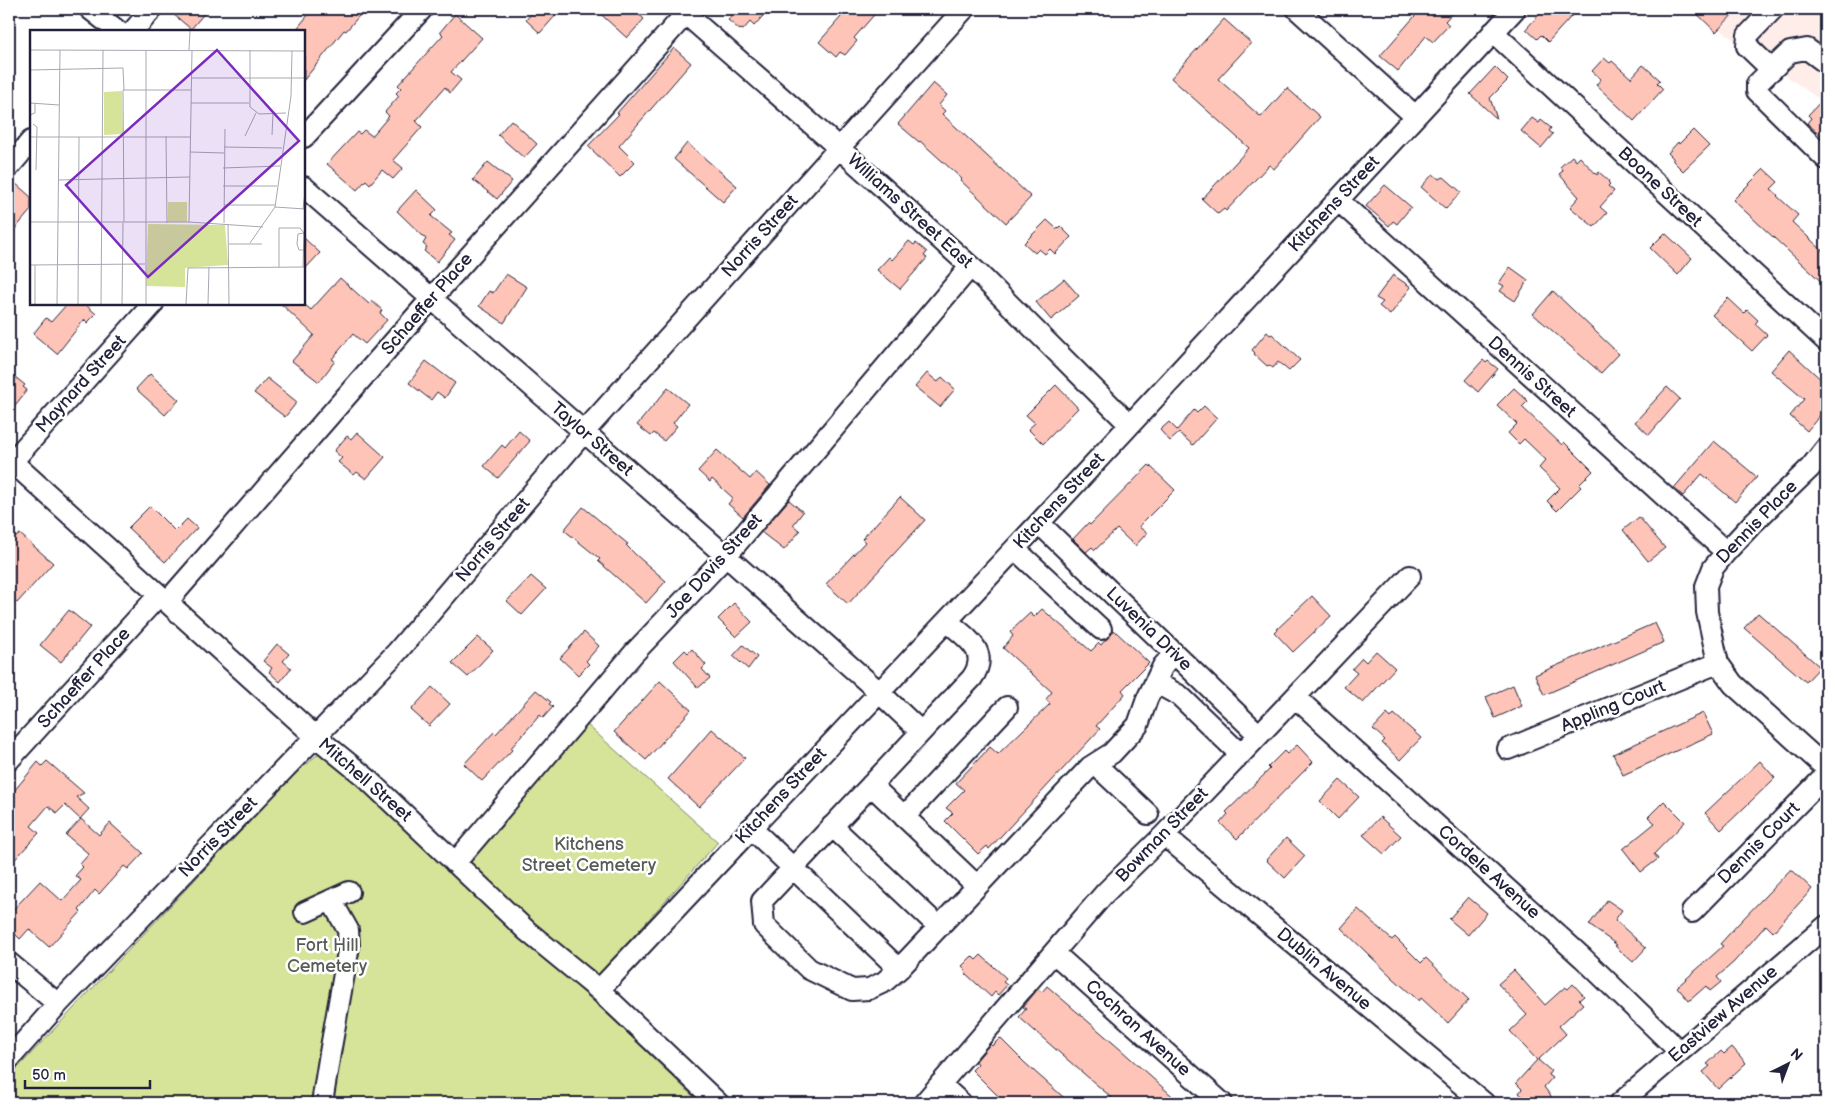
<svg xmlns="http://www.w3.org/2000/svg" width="1835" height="1112" font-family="'Balsamiq Sans',sans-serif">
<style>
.built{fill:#ffedea}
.green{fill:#d5e498;stroke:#7c836a}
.building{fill:#ffc4b8;stroke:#22223b}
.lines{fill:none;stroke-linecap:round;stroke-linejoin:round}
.minor-casing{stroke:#22223b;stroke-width:24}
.minor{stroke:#fff;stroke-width:20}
.labels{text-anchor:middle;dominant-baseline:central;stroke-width:5;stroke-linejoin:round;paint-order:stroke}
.street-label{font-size:18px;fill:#22223b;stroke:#fff}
.park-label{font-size:18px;fill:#585c57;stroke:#fff}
.inset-road{fill:none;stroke:#a7a7b1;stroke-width:1}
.view{fill:#7b2cbf;fill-opacity:0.15;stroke:#7b2cbf;stroke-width:2.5}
.inset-edge{fill:none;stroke:#22223b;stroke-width:2.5}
</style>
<rect width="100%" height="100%" fill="#fff"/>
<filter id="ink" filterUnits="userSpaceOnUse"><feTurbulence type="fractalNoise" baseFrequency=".02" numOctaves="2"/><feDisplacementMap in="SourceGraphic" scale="10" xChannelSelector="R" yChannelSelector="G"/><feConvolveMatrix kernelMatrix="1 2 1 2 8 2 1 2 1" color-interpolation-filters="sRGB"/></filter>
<g filter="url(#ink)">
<path class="built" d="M1691,9h135v95z"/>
<path class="green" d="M585,723l133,119 -122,136 -39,-29 -88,-87z
M319,753l41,31 126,119 134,123 80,77h-691v-26l292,-310 5,-2z"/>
<path class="building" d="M167,9h41l-17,20z
M313,9h52l-19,22 -2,-1 -40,50v-49h-9z
M535,9h14l7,6 -16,18 -14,-13z
M595,9h38l11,10 -17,19z
M735,9h34l-15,17 -4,-4 -7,8 -2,-1 -1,1 -12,-10 8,-10z
M848,9h31l-25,29 3,3 -12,14 -5,-3 -4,5 -17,-15z
M1421,9h35l-11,12 4,4 -16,17 -7,-6 -28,35 -18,-15z
M1544,9h34l-30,33 -7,-7 -4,4 -11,-10z
M1692,9h46l-22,23z
M455,14l27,24 -31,34 10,8 -11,13 -5,-6 -29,34 6,6 -29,33 10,8 -10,11 -11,-9 -12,14 -4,-4 -9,10 -30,-26 30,-32 3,2 4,-4 8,6 17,-20 -4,-4 14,-16 -3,-3 5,-5 -3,-3 45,-50 -3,-3z
M1224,19l27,24 -33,36 43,38 26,-29 33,29 -46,52 -5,-4 -43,46 -2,-2 -6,5 -16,-15 47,-51 -78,-70z
M674,48l17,15 -72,83 16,16 -15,15 -32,-31 31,-32 -2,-1z
M1604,58l6,5 2,-2 19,17 12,-13 17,15 -3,3 6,6 -29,32 -38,-36 5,-6 -9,-8z
M1495,67l13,13 -18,18 7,21 -27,-25z
M933,83l14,12 -8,10 6,6 -3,3 89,83 -25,26 -46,-43 2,-1 -42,-38 -1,1 -21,-18z
M1826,96v44l-19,-17 4,-5 -3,-3z
M1532,118l7,5 2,-3 10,8 -2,3 4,3 -12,14 -20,-17z
M511,120l26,24 -13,14 -26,-23z
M1693,130l16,16 -26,25 -10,-10v-3l-5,-5 10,-11 1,2z
M687,143l50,43 -14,16 -49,-43z
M1572,156l4,5 4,-4 17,18 2,-3 10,9 -1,1 2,2 -2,2 6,5 -14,16 7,6 -13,14 -24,-20 9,-10 -20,-23 4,-3 -3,-4z
M488,162l24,19 -15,18 -24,-19z
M1764,169l14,13 -7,7 7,6 -1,1 21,19 -6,7 34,32v32l-93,-86z
M1433,174l6,5 5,-2 17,15 -15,17 -25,-22z
M15,183l16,14v13l-22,26v-45z
M1385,185l26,22 -14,17 -4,-3 -4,5 -23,-20z
M416,190l21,20 -6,6 21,17 -3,2 6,5 -18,22 -13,-11 3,-4 -4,-3 3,-5 -29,-28z
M1047,220l10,9 3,-3 11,11 -16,17 -5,-5 -5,5 -6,-5 -4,4 -11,-10z
M1665,233l27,25 -14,17 -28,-27z
M304,238l16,15 -16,17z
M909,241l5,4 2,-2 11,9 -3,4 3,2 -27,31 -23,-19 12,-13 3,3z
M1510,267l18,13 -13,21 -15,-10 4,-5 -5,-3z
M506,274l21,13 -23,36 -25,-17 10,-15 4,2z
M1393,275l18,12 -21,28 -11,-9 4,-4 -7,-4z
M340,278l29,26 3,-3 10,9 -2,3 7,7 -22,24 -12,-10 -21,25 3,2 -16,21 -27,-21 22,-26 -33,-31h23l7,6z
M1064,279l15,17 -28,24 -15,-18z
M1553,291l66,63 -18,19 -68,-59z
M1728,298l16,15 3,-3 11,10 -3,4 12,11 -15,16 -40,-36z
M67,304h18l11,10 -9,9 -3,-3 -27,34 -24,-20 13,-16 5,4z
M1267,332l3,3 2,-1 28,26 -11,11 -11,-9 -5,6 -4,-3 -2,1 -13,-12 1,-1 -3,-3z
M1789,350l37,34v24l-19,23 -17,-15 14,-17 -33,-28z
M1483,360l3,3 2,-2 10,8 -20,23 -13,-12z
M426,361l29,22 -10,15 -8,-6 -6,8 -22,-17z
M9,372l16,13 -2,2 4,3 -18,23z
M927,373l11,9 4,-5 13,12 -15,18 -25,-20z
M150,374l29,26 -14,15 -29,-26z
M267,378l30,24 -12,15 -31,-24z
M1056,385l22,23 -35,36 -15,-15 7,-6 -9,-8z
M1667,387l13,12 -31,36 -14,-13z
M668,388l20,16 -15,19 4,3 -13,15 -10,-8 -3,3 -14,-11z
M1514,388l14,13 -6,6 40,38 2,-3 29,29 -14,14 2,2 -24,24 -10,-10 13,-13 -21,-20 7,-8 -22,-21 -5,5 -11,-11 9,-9 -20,-19z
M1204,406l13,12 -24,27 -14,-12 -9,8 -10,-11 9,-8 8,8 17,-20 3,3z
M519,431l11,10 -32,37 -14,-12 18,-21 3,3z
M357,432l28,25 -19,22 -9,-7 -3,3 -16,-13 4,-4 -8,-7 13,-15 4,3z
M1714,441l43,36 -22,25 -33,-28 -19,22 -9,-8z
M717,450l33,29 6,-7 14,13 -27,32 -15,-13 5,-6 -21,-19 -2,3 -12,-11z
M1149,465l26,25 -34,34 -2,3 8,6 -12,13 -18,-17 -22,21 -3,-3 -6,5 -13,-13 15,-16 2,2z
M900,497l25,23 -77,84 -22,-20 39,-42 -3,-3z
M789,500l14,12 -10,13 7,6 -16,19 -23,-18z
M150,506l25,25 12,-12 10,9 -32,34 -37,-34z
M583,507l45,37 -2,1 10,10 30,26 -20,22 -48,-42 2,-2 -36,-29z
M1639,517l26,31 -17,13 -25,-31z
M9,530l7,7 4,-3 33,29 -36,40 -8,-7z
M531,576l15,13 -24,26 -15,-14z
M1312,596l19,20 -38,36 -19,-20z
M734,603l18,19 -16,15 -18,-18z
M1042,609l49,42 8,-8 2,2 13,-15 35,33 -27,27 3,4 -29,32 4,3 -111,120 -2,-3 -9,8 -33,-33 8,-8 -7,-5 18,-18 -8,-7 34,-36 8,7 52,-50 -4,-5 6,-7 -49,-44 10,-12 -3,-4 20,-19 4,4z
M69,610l21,17 -29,35 -21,-17z
M1758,613l62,54 -14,15 -62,-54z
M1655,623l9,19 -120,53 -9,-20z
M584,632l15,14 -13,15 3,3 -11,11 -18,-17z
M478,637l15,13 -25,27 -16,-14z
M277,644l12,10 -6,7 8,7 -11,14 -11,-10 3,-4 -9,-7z
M743,645l14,12 -9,12 -15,-13z
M692,649l14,16 -4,4 8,9 -12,10 -24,-27 11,-11 3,3z
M1376,651l19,17 -32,35 -19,-16 13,-14 -5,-4 10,-11 4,4z
M660,681l31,29 -45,50 -32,-28z
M1513,685l9,21 -27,12 -9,-21z
M432,687l18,17 -21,22 -18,-16z
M536,690l15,12 -2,2 4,3 -10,11 -3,-3 -29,33 2,1 -31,32 -18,-17 30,-32 2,2z
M1703,713l10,21 -90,41 -10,-21z
M1387,714l4,4 3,-4 27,24 -21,22 -18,-17 3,-3 -12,-11z
M712,729l33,29 -46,49 -31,-28z
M1297,745l16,17 -76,77 -17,-16 8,-9 -2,-2 44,-43 -2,-2 16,-16 3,3z
M47,761l37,32 -8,4 13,12 -9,10 -15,-14 -8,8 -9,-7 -17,20 8,7 -30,33v-69l29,-35 4,4z
M1760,761l15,17 -54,52 -16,-17z
M1340,780l19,17 -21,22 -18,-18z
M1664,801l21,21 -31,32 4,5 -17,13 -18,-23 32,-26 -7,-6z
M1380,817l21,19 -17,18 -21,-19z
M81,819l18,16 11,-12 33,30 -15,16 -4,-3 -25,28 -4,-4 -16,20 2,2 -32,35 -20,-18 -9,10 -11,-11v-14l31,-33 22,20 19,-21 -6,-4 8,-9 -3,-3 9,-10 -23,-19z
M1286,838l19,18 -20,22 -19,-18z
M1791,869l21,20 -39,43 -7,-7 -32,37 -17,15 4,5 -11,9 -4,-5 -17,15 -12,-14 46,-41 -3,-2 20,-22z
M1468,897l19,16 -19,22 -19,-16z
M1607,900l15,10 -7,10 31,28 -13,14 -18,-16 2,-1 -28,-20z
M1358,909l34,31 3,-3 26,26 5,-5 43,42 -21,23 -27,-25 -2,3 -26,-23 -52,-50z
M981,955l25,23 -3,4 4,3 -9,10 -3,-3 -4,5 -27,-25 2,-2 -4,-4 10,-10 4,4z
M1514,970l31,35 20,-18 3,2 5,-5 11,12 -5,4 4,4 -24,22 7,8 -28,26 13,11 -3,4 4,3 -8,9 12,16h-26l-11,-10 3,-4 -6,-6 21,-23 -27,-29 17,-16 -29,-31z
M1047,986l73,63 60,54h-62l-56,-48 -43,-38 7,-8 -3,-2 15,-18 4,3z
M1000,1038l25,25 45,40h-64l-11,-10 -23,-23 6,-6 -2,-3 14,-17 2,2z
M1732,1047l14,16 -28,26 -15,-17 7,-6 -3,-2 14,-13 3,3z"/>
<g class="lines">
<g class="minor-casing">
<path id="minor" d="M90,9l28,22
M680,9l159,139 141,127 149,149
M1297,9l118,107
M133,31l19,-22
M1493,32l333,309
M1826,63l-19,-14 -17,3 -33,32v7l69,68
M1772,70l-25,-24 1,-11 25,-26
M304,137l118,-128
M9,167l22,-26
M304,187l422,369 153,136 42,40
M1339,201l387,351
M1826,448l-16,20 -57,55 -27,29 -13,16 -7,18 1,26 11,51 15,21 93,84
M9,459l306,277 49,40 163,155 72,59 119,113
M9,465l144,-161
M1039,523l220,212
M1015,549l86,80
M167,602l265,-304 258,-289
M1155,682l25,14 60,58
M1295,697l288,261 96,93
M1508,749l210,-86
M9,760l150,-165
M1095,764l53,50
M871,785l106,101
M904,817l103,-110
M832,826l107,101
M751,828l148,141 191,-202 22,-14 26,-28 9,-26 16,-33 11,-12
M1164,835l320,268
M455,863l179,-210 92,-97 244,-289
M305,912l44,-20
M1692,912l134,-137
M1054,953l168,150
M9,963l49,41
M899,969l-15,13 -15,7 -17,1 -43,-21 -45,-44 -2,-24 210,-223c19,-27 -6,-40 -25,-57
M599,990l440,-467 476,-514
M9,1059l49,-55 339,-352 187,-220 380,-423
M940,1084l21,19
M322,1103l8,-50 19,-107 -1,-16 -17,-30
M924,1103l181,-210 59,-58 246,-259
M1620,1103l206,-177"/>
</g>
<use href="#minor" class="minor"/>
</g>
</g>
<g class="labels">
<g class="street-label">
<text transform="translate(1660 187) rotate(43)">Boone Street</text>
<text transform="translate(1334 204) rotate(-47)">Kitchens Street</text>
<text transform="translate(910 211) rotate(42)">Williams Street East</text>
<text transform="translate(760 236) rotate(-48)">Norris Street</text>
<text transform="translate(427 304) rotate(-49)">Schaeffer Place</text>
<text transform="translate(1532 377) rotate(42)">Dennis Street</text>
<text transform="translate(81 384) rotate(-48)">Maynard Street</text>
<text transform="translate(592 439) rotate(41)">Taylor Street</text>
<text transform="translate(1059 501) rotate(-47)">Kitchens Street</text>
<text transform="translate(1757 522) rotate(-46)">Dennis Place</text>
<text transform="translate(493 540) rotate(-50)">Norris Street</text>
<text transform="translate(714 566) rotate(-48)">Joe Davis Street</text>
<text transform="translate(1149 629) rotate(44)">Luvenia Drive</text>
<text transform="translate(84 678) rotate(-48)">Schaeffer Place</text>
<text transform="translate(1613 706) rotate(-22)">Appling Court</text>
<text transform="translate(365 780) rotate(41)">Mitchell Street</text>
<text transform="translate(781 796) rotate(-47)">Kitchens Street</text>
<text transform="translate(1162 835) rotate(-46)">Bowman Street</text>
<text transform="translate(218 837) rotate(-46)">Norris Street</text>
<text transform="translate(1759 843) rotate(-45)">Dennis Court</text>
<text transform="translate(1489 872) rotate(42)">Cordele Avenue</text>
<text transform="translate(1324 969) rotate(40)">Dublin Avenue</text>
<text transform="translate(1723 1014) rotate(-41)">Eastview Avenue</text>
<text transform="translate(1138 1028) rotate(42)">Cochran Avenue</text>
</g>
<g class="park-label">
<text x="589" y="844">Kitchens<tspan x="589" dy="21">Street Cemetery</tspan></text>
<text x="327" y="945">Fort Hill<tspan x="327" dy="21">Cemetery</tspan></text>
</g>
</g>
<g transform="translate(30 30)">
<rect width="275" height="275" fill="#fff"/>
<path d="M92,61l1,43 -19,1v-43zM138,172h19v20h-19zM118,194l77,1 3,40 -43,3v19l-39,-1z" fill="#d5e498"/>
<path class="inset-road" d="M0,20l275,1M159,20l1,-19M220,20v57l9,7 27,-1M0,40l93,-2 1,22M161,48h114M0,73l29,2M161,73h58M0,85l5,-2v-10M3,94l4,3 -1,43M242,105l1,-21M136,106l1,87M215,106l11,-23M0,107h160M194,117l58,1M160,122l34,1M193,138l57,-2M29,150l131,-3M193,156h54M194,175h51M245,177l30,2M273,179l2,-17M0,192h159l74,5M94,192l-1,-132h68M159,192l3,-171M194,193l1,-94M198,194l1,80M220,213l25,-36 16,-111 1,-45M199,214h33M274,220h-5l-2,-6 1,-10 6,-1M0,235l115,-1M5,235v39M249,237v-39h21l4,5 -1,34M27,274l3,-254M48,274l1,-167M71,274l2,-254M92,274l1,-81M116,274v-254M156,274l2,-36 117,-1M178,274l1,-37"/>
<path class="view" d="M187,20l82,91 -151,136 -82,-92z"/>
<rect width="275" height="275" class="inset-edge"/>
</g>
<rect width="1835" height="1112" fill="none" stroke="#fff" stroke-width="30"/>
<rect x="15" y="15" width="1805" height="1082" fill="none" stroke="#22223b" stroke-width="2" filter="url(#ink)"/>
<g transform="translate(1788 1064) rotate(42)" stroke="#ffffff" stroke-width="4" paint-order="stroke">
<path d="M0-4L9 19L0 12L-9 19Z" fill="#22223b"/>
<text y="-8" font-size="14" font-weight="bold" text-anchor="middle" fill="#22223b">N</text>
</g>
<path d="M25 1080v8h125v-8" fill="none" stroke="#22223b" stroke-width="2.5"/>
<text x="32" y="1080" font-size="15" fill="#22223b" stroke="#ffffff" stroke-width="4" paint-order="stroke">50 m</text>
</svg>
